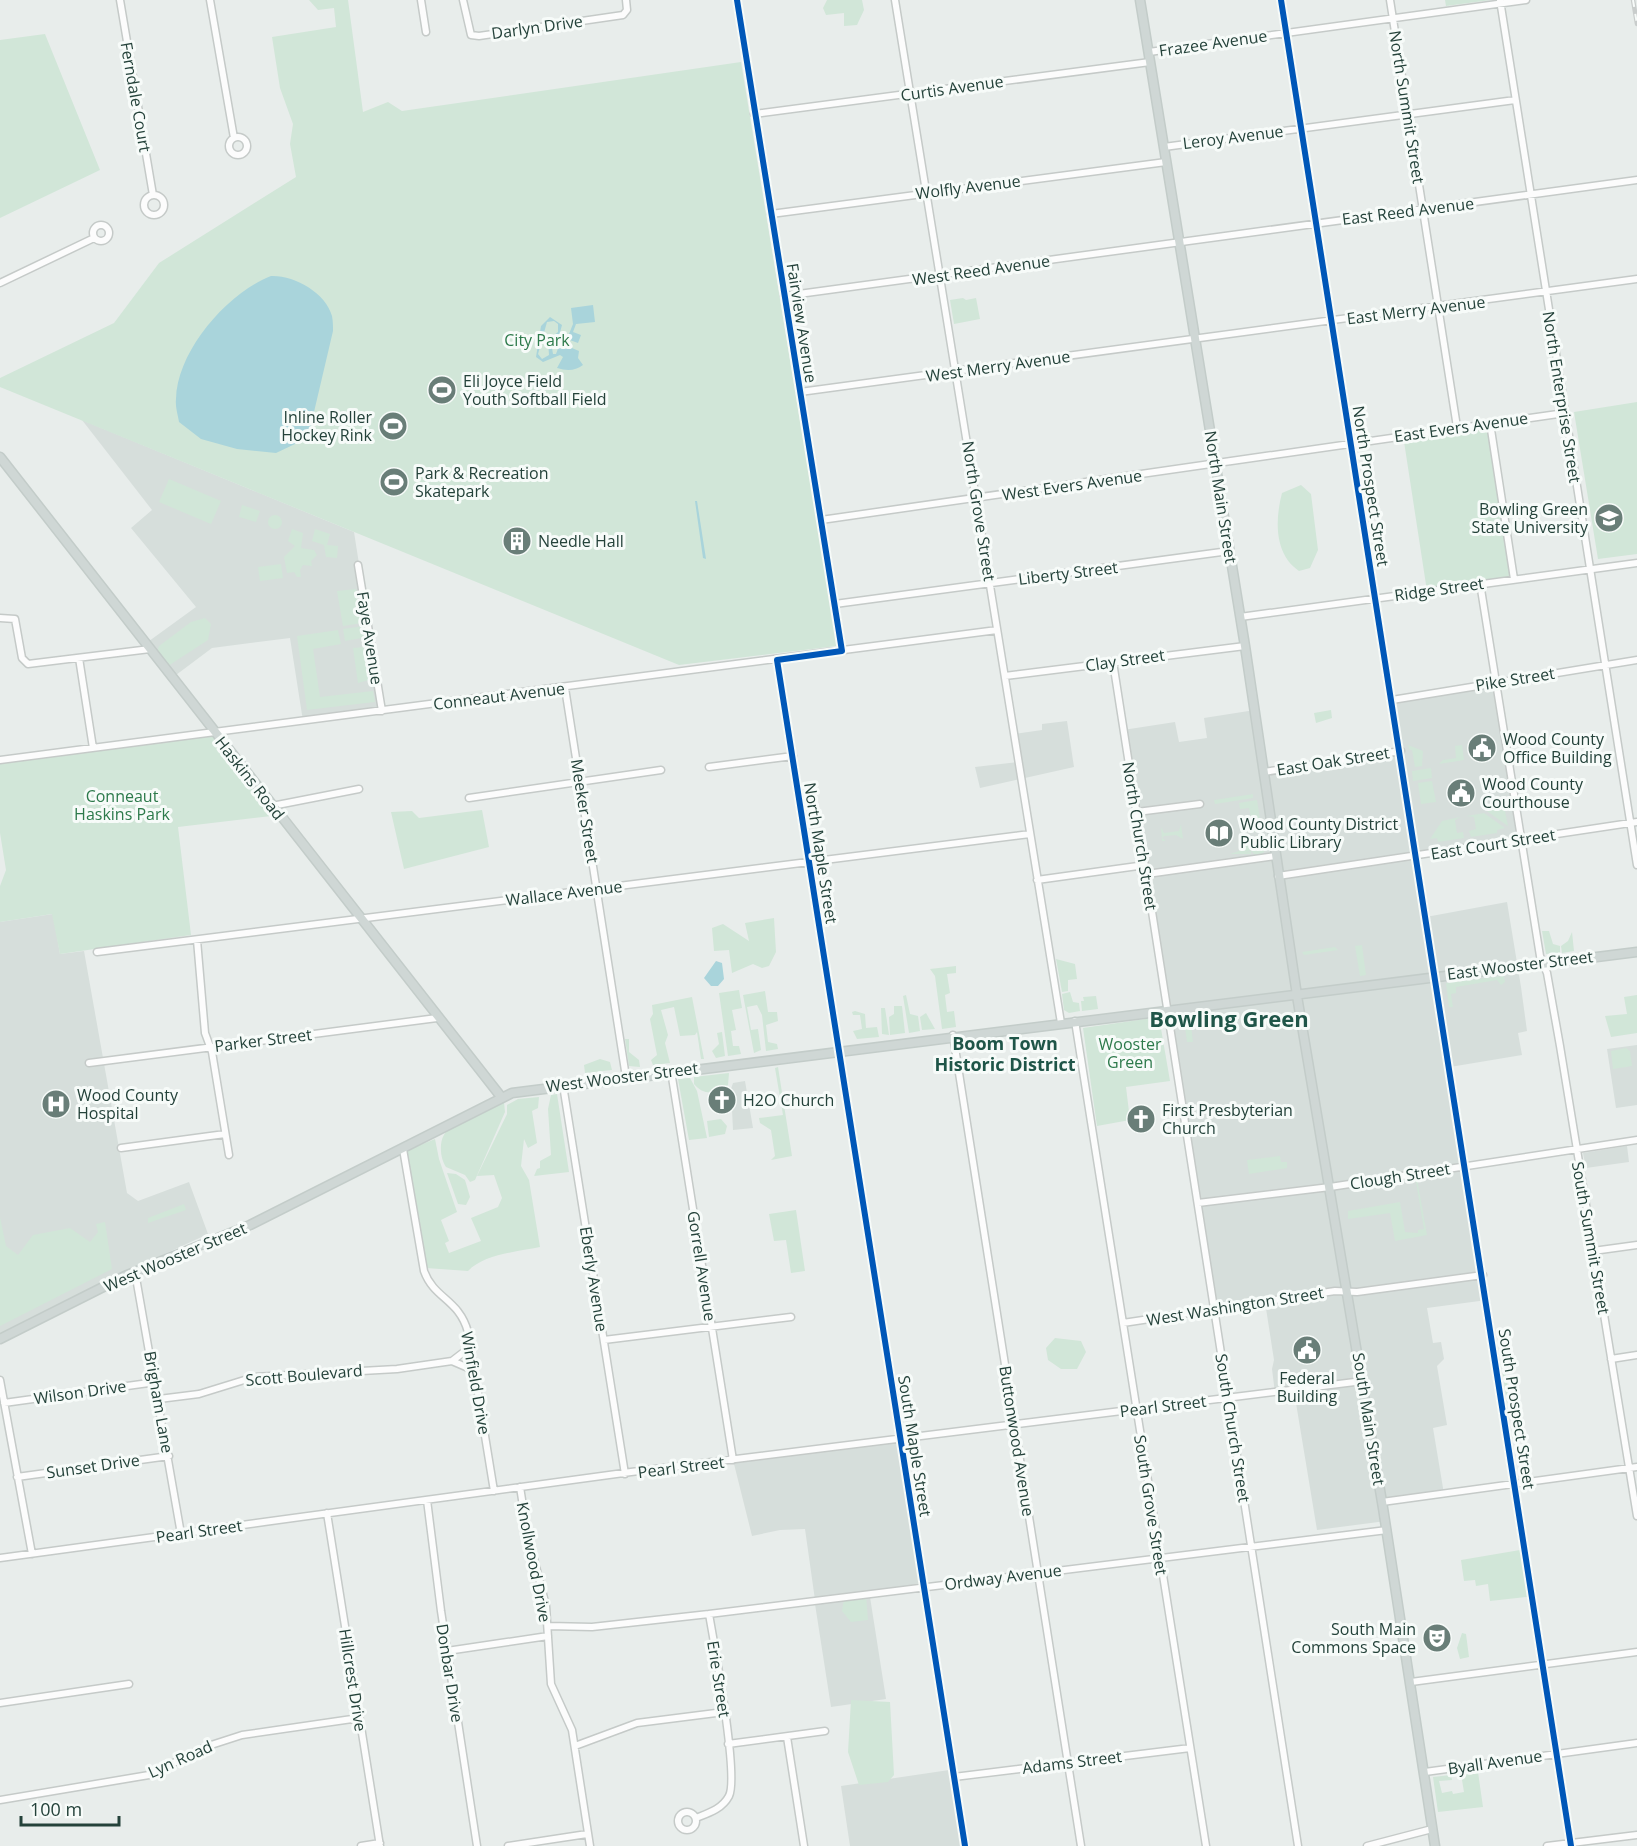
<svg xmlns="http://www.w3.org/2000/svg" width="1637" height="1846" font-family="'Open Sans',sans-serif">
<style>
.built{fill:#d6dedb}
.green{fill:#d1e6d8}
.water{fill:#a9d4db;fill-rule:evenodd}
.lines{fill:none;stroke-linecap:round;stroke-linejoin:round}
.minor-casing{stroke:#c5cac8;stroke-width:9}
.major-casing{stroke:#c3ccc9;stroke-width:11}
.minor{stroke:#fcfcfc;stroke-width:6}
.major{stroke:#cfd7d5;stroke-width:8}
.rail-casing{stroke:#c9cdcc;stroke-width:4.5}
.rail{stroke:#f7fbf9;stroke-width:2;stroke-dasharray:7;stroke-linecap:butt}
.cycleway-casing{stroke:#f7fbf9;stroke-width:10}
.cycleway{stroke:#0057b8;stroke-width:6}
.labels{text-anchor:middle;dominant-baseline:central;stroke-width:6;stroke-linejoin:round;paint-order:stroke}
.street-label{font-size:16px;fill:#24423a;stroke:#f7fbf9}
.park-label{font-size:16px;fill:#2d7a4b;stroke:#f7fbf9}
.poi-label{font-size:16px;fill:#24423a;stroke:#f7fbf9;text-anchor:start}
.neighbourhood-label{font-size:18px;font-weight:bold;fill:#1f5548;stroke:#f7fbf9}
.district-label{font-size:22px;font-weight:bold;fill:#1f5548;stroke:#f7fbf9}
</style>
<rect width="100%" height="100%" fill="#e8edeb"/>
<path class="built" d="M82,420l272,112 28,179 -79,10 -13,-83 -78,10 -40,30 -27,-34 51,-37 -65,-79 21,-18z
M1496,682l25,158 -103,16 8,61 81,-15 14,85 6,44 -9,2 4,22 -72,12 37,233 -60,8 6,35 8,-1 3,17 -7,7 10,59 -14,3 11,66 -61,8 3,19 -69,9 -23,-139 -19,2 -3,-24 2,-9 -9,-58 -51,7 -91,-579 52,-8 4,20 28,-4 -3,-20 51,-8 9,61 137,-20 -9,-51z
M1067,721l7,46 -94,21 -5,-21 44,-5 -4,-28 27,-4v-6z
M53,914l7,40 24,-3 43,242 11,8 51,-19 19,52 -91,42 -117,60v-414z
M1637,1045v60l-21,3 -9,-59z
M745,1081l8,47 -20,2 -2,-41 2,-6z
M1627,1146l2,16 -43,6 -3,-15z
M901,1439l23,148 -109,13 -10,-71 -25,1 -28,6 -19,-76z
M870,1597l16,102 -55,8 -16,-103z
M956,1769l14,77h-120l-9,-60z"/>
<path class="green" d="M309,0h39l15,112 25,-10 14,9 339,-49 96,584 -158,19 -679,-278v-9l114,-55 45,-60 137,-86 -6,-33 3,-20 -13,-36 -8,-51 64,-10 -2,-19 -16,2z
M827,0h35l2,10 -7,15 -13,1v-13l-18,2 -3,-7z
M1445,0h46l-45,6z
M45,34l55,136 -100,48v-178z
M963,298l3,2 10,-2 4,21 -26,5 -4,-24z
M1637,402v152l-39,5 -24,-147z
M1490,423l24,156 -87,12 -24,-156z
M169,479l52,22 -10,23 -52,-22z
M1301,485l10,9 7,56 -8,18 -11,3c-25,-17 -24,-51 -17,-78z
M242,505l18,6 -4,11 -17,-5z
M268 522a7 7 0 1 1 14 0a7 7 0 1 1-14 0Z
M292,529l11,4 -2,15 13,2 3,5 -6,6 1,5 -9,-1 -3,5 1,7h-4l-3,-5 -7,1 -3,-16 11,-11 -7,-5z
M315,529l15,5 -3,11 11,1 -1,12 -11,-1 -2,-12 -12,-4z
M281,564l2,14 -23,3 -2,-14z
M356,589l6,34 -19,3 -6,-35z
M205,618l6,6 -3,16 -40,26 -11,-14 2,-6 32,-24z
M364,626l1,9 -3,3 -17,3 -2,-12z
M338,630l3,14 -28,5 7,48 53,-6 2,11 -68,8 -10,-74z
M364,647l8,32 -14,4 -5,-35z
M1331,710l1,8 -16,5 -2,-10z
M215,732l65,83 -102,12 13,108 -131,19 -8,-40 -52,8v-36l6,-16 -6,-37v-70l51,-6v-4z
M1408,745l15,6 -1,15 -7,1 -3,-17h-2z
M1462,745l2,15 -25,4 4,-4 13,-2 -1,-12z
M1431,768l1,10 -19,3 -1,-10z
M1432,781l4,21 -15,2 -3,-21z
M1253,794v4l-38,6 -1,-4z
M1257,800l5,31 -8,1 -5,-24 -9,1 -1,-6z
M1503,801l5,25 -21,-15 4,-8z
M482,810l7,37 -85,22 -13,-57 21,-1 7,7z
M1484,813l21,15 -8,2v3l-26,4 -2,-6 7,-2 -2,-12 -7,-1z
M1460,817l-5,3 2,13 6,-1 1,6 -26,4 -1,-4 -7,1 12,-18z
M1181,824l2,15 -7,-4 -12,1 -2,2 4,3h-4l-1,-14 3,6 15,-2z
M1248,837v10l3,3 -6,3 6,-2v3h-21l9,-3v-12z
M1251 848a7 7 0 1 1 14 0a7 7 0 1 1-14 0Z
M774,918l2,34 -7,14 -7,2 -9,-4 -21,9 -3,-23 -15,1 -2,-23 11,-4 26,17 -4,-18z
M1542,931h7l4,13 7,2v7l-14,1z
M1572,932l2,19 -12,2 -1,-7 7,-5z
M1362,945l4,30 -6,1 -5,-30z
M1335,947l3,3 -34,5 -2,-3z
M1056,959l19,5 2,15 -9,1v11l-6,1z
M956,966v7l-9,1 3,19 -5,2 2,17 7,-1 2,16 -14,2 -7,-53 -5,-7z
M1504,976l1,6 -4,3 -4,-5 -41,7v6l-5,1 2,13h-4l-3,-24z
M739,990l3,18 -10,2 4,20 -5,1 2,15h6l2,8 -13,2 -9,-63z
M765,991l3,21h9l1,9 -12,4 2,17 9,2 1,5 -12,2 -4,-36 -5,-10 -10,2 4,23 7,-1 3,21 -7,3 -11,-58z
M1070,992l3,10 6,1 1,8 -11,2 -5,-3 -2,-16z
M906,995l4,19 8,2 2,15 -11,2 -6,-37z
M1637,995v38l-26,4 -6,-21 22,-2 -3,-17z
M1096,996l2,13 -16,2 -1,-10h3l-1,-4z
M692,997l12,62h-3l-4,-27 -2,3 -15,1 -6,-29 -13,3 7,25 -3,8 5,20 -17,2 -2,-5 6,-5 -7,-36 3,-5 -1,-9z
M894,1006h8l3,27 -15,2 -1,-18 5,-3z
M881,1008h4l4,27 -7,-1z
M855,1011l10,3 1,14 11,-1 2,10 -22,2 -4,-8 9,-2 -2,-14h-7l-1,-3z
M926,1013l9,16 -13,1 -2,-13z
M1159,1017l11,64 -44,6 4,33 -33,6 -14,-98z
M1198,1018l1,6 -8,1 2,17h-6l-3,-22z
M722,1032l3,24 -9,2 -4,-7 7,-7 -2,-11z
M625,1039h4v13l10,8 1,7 -11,-1z
M1626,1048l4,3 2,15 -19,3 -2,-18z
M600,1059l10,3 2,8 -27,3 -1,-8z
M778,1067l14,89 -21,4 4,-4 -4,-26 -11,-7 -1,-5 24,-3 -8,-47z
M729,1073l-1,12c-12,9 -24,11 -34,-1v-7z
M690,1078l7,13 10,47 -18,2 -11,-61z
M557,1094l12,78 -35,4 3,-7 3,-1v-7l11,-6 -3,-46 3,-14z
M539,1097l-1,11 -6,3 5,32 -9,5 -4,-9 -3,27 8,14 11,67c-24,5 -56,7 -72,24l-42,-3 -19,-111 1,-7 27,-11 4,20 18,53 -16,8 8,21 -4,2 4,10 32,-12 -10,-23 27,-11 4,-9 -8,-23 -17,1 30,-62v-9l11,-6z
M504,1102l1,10 -30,68 -5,2 -5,-7 -19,-8c-6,-8 -8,-28 1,-36 13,-11 42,-20 57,-29z
M721,1119l6,7 -2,8 -16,3 -2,-16z
M1280,1156l1,6h6v6l-38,6 -2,-14z
M447,1173l9,1 9,6 5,17 -4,8 -8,-1z
M1417,1179l10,56 -32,6 -5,-28 -42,6v-8l52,-9 5,30 13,1v-3l6,-1 -8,-47h-4z
M184,1204l2,6 -38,13v-5z
M796,1210l9,61 -14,2 -5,-33 -12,1 -5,-27z
M0,1217l6,29 12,9 15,-20 37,-7 20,14 8,-10 -2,-8 9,-2 7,47 -112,57z
M1055,1338l26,3 5,11 -9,17h-16l-13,-9 -2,-12z
M1501,1362h3l8,54h-3z
M1520,1550l7,47 -37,4 -2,-17 -12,2 -1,-6 -11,1 -3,-21z
M866,1596l2,24 -17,2 -9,-11 2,-12z
M1462,1633l4,1 3,23 -9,2 -3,-11z
M851,1700l39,2 4,73 -6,7 -29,3 -11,-33z
M1478,1772l5,35 -45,5 -5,-35 18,-2 1,5 -13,1 3,12 10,-2 1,3 11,-2 -3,-18z"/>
<path class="water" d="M271,276c23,-1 55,17 61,40 1,5 1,11 1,15l-23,98 -15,15 -19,9 -39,-4 -36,-10 -22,-17c-1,-7 -4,-15 -3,-23 1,-48 51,-106 95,-123z
M593,305l2,17 -19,2 -3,8 8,3 -3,8 -11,-4 6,-15 -2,-16z
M550,317l12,8 -3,11 -8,6 2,12h3l4,-11 19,8 -1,7 5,7c-8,6 -16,6 -26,3l6,-11 -3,-2 -17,7 -7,-5 5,-31zM554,321l4,3v8l-10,8 1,15 -7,4 -4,-5 9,-32z
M695,501h2l9,58 -3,-1z
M716,961l6,2 2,16 -6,7h-7l-7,-8z"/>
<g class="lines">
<g class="minor-casing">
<path id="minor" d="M120,0l33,195
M210,0l24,138
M421,0l5,32
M463,0l8,35 8,1 144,-21 4,-5 -1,-10
M737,0l105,651
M895,0l166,1023
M1281,0l290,1846
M1390,0l67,427
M1500,0l137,865
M1149,52l377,-52
M754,114l396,-52
M229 146a9 9 0 1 1 18 0a9 9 0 1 1-18 0Z
M1164,147l351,-47
M144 205a10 10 0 1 1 20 0a10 10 0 1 1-20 0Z
M771,214l395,-52
M93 233a8 8 0 1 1 16 0a8 8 0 1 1-16 0Z
M0,283l94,-45
M784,296l853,-116
M800,392l837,-113
M1490,423l24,156
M821,520l744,-107
M358,565l24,146
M1480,583l60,373 7,17 13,73 77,470
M835,604l394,-53
M1240,617l397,-54
M0,618l15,1 7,39 6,6 122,-15
M79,658l14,90
M777,660l188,1186
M1113,662l185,1184
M1005,676l240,-30
M565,688l61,389
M1392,700l245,-40
M0,760l997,-130
M709,767l84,-11
M1264,772l137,-21
M469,798l192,-28
M272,806l87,-17
M1137,812l63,-8
M1147,874l129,-18
M1278,876l359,-54
M1037,880l108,-15
M197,940l8,93 7,19 17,103
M97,952l933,-118
M1075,1021l131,825
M953,1035l128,811
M89,1063l348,-45
M671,1071l62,389
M563,1085l62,389
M121,1148l104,-14
M403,1149l21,122c10,28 35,28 44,61l26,159
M1198,1203l132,-16 307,-47
M1593,1251l44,-6
M135,1272l46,262
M1123,1323l212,-32 22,1 126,-17
M604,1340l187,-23
M469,1348l-17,13 21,9
M1611,1359l26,-4
M0,1380l32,174
M159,1399l40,-5 55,-17 143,-8 55,-8
M4,1403l152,-21
M17,1477l152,-21
M520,1487l7,44 19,75 5,78 21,46 18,116
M427,1500l14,111 36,235
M1382,1502l255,-35
M327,1513l53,333
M0,1558l631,-86 732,-91
M548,1626l44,1 117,-13 678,-84
M447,1651l101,-15
M1411,1682l226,-30
M0,1703l129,-19
M787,1737l17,109
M728,1744l97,-13
M575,1746l62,-23 87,-11
M1425,1772l212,-29
M954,1777l236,-29
M0,1800l149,-25 59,-29 34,-11 117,-17
M678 1821a9 9 0 1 1 18 0a9 9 0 1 1-18 0Z
M696,1818c13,-5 26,-9 33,-22 10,-20 -15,-153 -20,-182
M361,1846l19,-3
M508,1846l79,-12
M1367,1846l65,-17
M1547,1846l90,-11"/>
</g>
<g class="major-casing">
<path id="major" d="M1140,0l105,646 53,356 85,506 52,338
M0,457l502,641
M0,1339l127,-64 123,-50 262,-132 1125,-141"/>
</g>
<use href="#minor" class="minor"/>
<use href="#major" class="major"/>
<g class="rail-casing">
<path id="rail" d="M1633,0l4,24"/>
</g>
<use href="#rail" class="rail"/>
<g class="cycleway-casing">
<path id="cycleway" d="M737,0l105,651 -65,9 188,1186
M1281,0l290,1846"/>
</g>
<use href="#cycleway" class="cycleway"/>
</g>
<defs>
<g id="stadium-disc" transform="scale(1.5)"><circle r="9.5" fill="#697e78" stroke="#f7fbf9"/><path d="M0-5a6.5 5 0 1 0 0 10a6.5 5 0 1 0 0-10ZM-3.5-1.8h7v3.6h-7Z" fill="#fff"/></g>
<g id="university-disc" transform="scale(1.5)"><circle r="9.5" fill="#697e78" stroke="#f7fbf9"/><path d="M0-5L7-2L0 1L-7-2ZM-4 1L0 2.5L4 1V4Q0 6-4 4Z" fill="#fff"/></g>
<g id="building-disc" transform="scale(1.5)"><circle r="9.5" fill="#697e78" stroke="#f7fbf9"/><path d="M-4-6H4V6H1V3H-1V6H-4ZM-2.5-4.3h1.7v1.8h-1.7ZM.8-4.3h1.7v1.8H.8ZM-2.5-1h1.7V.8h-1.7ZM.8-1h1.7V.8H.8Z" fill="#fff"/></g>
<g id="civic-disc" transform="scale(1.5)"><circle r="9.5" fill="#697e78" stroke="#f7fbf9"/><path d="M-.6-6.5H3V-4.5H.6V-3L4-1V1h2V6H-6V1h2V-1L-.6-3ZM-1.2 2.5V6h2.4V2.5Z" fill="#fff"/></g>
<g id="library-disc" transform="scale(1.5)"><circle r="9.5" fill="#697e78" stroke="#f7fbf9"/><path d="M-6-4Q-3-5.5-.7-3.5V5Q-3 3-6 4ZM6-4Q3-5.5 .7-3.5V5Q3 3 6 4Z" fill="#fff"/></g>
<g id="church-disc" transform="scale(1.5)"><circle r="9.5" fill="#697e78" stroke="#f7fbf9"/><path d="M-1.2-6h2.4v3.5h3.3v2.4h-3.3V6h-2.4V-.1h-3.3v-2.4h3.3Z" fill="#fff"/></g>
<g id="hospital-disc" transform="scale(1.5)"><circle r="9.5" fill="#697e78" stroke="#f7fbf9"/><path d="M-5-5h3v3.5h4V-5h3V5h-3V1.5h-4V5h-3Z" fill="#fff"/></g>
<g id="theatre-disc" transform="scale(1.5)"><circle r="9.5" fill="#697e78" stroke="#f7fbf9"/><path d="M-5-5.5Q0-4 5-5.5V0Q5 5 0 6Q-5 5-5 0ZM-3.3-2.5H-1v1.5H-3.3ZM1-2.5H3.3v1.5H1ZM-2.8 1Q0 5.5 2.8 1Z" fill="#fff"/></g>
</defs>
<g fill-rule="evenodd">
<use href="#stadium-disc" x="442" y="390"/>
<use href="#stadium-disc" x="393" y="426"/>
<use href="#stadium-disc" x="394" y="482"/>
<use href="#university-disc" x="1609" y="518"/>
<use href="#building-disc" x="517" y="541"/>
<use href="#civic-disc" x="1482" y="748"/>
<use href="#civic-disc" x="1461" y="793"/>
<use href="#library-disc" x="1219" y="833"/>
<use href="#church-disc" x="722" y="1100"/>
<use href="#hospital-disc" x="56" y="1104"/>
<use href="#church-disc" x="1141" y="1119"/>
<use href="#civic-disc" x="1307" y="1350"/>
<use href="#theatre-disc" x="1437" y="1638"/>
</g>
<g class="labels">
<g class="street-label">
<text transform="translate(537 27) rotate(-8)">Darlyn Drive</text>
<text transform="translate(1213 43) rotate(-8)">Frazee Avenue</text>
<text transform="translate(952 88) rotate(-8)">Curtis Avenue</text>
<text transform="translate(136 97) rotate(80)">Ferndale Court</text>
<text transform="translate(1407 107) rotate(81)">North Summit Street</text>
<text transform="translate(1233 137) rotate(-7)">Leroy Avenue</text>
<text transform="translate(968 187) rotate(-7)">Wolfly Avenue</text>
<text transform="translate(1408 211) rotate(-7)">East Reed Avenue</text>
<text transform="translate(981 270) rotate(-8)">West Reed Avenue</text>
<text transform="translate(1416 310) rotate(-7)">East Merry Avenue</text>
<text transform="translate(802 323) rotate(81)">Fairview Avenue</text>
<text transform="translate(998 366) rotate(-8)">West Merry Avenue</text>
<text transform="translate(1562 397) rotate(81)">North Enterprise Street</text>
<text transform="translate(1461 427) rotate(-8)">East Evers Avenue</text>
<text transform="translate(1072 485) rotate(-8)">West Evers Avenue</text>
<text transform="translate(1371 486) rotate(81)">North Prospect Street</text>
<text transform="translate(1221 497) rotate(81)">North Main Street</text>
<text transform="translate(979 511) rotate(81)">North Grove Street</text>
<text transform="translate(1068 573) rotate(-7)">Liberty Street</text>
<text transform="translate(1439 589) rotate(-8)">Ridge Street</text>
<text transform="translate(370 638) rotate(81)">Faye Avenue</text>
<text transform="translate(1125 660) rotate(-8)">Clay Street</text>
<text transform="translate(1515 679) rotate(-9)">Pike Street</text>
<text transform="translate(499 696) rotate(-7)">Conneaut Avenue</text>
<text transform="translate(1333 761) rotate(-9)">East Oak Street</text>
<text transform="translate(250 778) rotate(52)">Haskins Road</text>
<text transform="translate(585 811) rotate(81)">Meeker Street</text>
<text transform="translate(1140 836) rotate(81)">North Church Street</text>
<text transform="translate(1493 844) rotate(-9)">East Court Street</text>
<text transform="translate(821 853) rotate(81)">North Maple Street</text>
<text transform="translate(564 893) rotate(-7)">Wallace Avenue</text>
<text transform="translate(1520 965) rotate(-7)">East Wooster Street</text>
<text transform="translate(263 1040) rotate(-7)">Parker Street</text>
<text transform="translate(622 1077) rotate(-7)">West Wooster Street</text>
<text transform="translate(1400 1176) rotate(-9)">Clough Street</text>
<text transform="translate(1591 1238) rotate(80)">South Summit Street</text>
<text transform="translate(175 1257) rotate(-23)">West Wooster Street</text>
<text transform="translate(702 1266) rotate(81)">Gorrell Avenue</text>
<text transform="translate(594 1279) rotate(81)">Eberly Avenue</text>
<text transform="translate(1235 1306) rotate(-9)">West Washington Street</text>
<text transform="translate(304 1375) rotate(-5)">Scott Boulevard</text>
<text transform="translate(476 1383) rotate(80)">Winfield Drive</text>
<text transform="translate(80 1392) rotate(-8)">Wilson Drive</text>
<text transform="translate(159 1402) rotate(80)">Brigham Lane</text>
<text transform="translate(1163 1406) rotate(-7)">Pearl Street</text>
<text transform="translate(1517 1409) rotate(81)">South Prospect Street</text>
<text transform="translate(1369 1419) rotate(81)">South Main Street</text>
<text transform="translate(1233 1428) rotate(81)">South Church Street</text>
<text transform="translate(1017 1441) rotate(81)">Buttonwood Avenue</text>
<text transform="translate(915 1446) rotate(81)">South Maple Street</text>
<text transform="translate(93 1466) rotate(-8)">Sunset Drive</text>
<text transform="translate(681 1467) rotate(-7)">Pearl Street</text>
<text transform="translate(1151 1505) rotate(81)">South Grove Street</text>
<text transform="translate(199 1531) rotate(-8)">Pearl Street</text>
<text transform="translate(534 1562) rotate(79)">Knollwood Drive</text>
<text transform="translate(1003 1577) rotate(-7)">Ordway Avenue</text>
<text transform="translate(450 1673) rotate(81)">Donbar Drive</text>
<text transform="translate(719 1679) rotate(81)">Erie Street</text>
<text transform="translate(353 1680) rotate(81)">Hillcrest Drive</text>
<text transform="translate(180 1759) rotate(-24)">Lyn Road</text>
<text transform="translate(1072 1762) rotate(-7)">Adams Street</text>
<text transform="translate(1495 1762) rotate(-8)">Byall Avenue</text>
</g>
<g class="park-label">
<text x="537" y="340">City Park</text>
<text x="122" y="796">Conneaut<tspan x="122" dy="18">Haskins Park</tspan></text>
<text x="1130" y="1044">Wooster<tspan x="1130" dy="18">Green</tspan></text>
</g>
<g class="poi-label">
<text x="463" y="381">Eli Joyce Field<tspan x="463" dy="18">Youth Softball Field</tspan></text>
<text x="372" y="417" text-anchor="end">Inline Roller<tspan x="372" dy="18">Hockey Rink</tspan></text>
<text x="415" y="473">Park &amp; Recreation<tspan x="415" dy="18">Skatepark</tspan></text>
<text x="1588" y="509" text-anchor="end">Bowling Green<tspan x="1588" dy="18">State University</tspan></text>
<text x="538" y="541">Needle Hall</text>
<text x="1503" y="739">Wood County<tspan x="1503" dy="18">Office Building</tspan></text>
<text x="1482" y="784">Wood County<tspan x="1482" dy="18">Courthouse</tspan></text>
<text x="1240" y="824">Wood County District<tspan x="1240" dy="18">Public Library</tspan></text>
<text x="77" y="1095">Wood County<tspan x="77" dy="18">Hospital</tspan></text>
<text x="743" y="1100">H2O Church</text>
<text x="1162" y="1110">First Presbyterian<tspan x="1162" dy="18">Church</tspan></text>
<text x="1307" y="1378" text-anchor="middle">Federal<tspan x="1307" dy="18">Building</tspan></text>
<text x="1416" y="1629" text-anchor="end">South Main<tspan x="1416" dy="18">Commons Space</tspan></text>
</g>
<g class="neighbourhood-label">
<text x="1005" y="1043">Boom Town<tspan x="1005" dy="21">Historic District</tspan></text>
</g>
<g class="district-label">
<text x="1229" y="1018">Bowling Green</text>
</g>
</g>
<path d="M21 1816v9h98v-9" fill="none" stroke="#24423a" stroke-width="3"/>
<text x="30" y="1816" font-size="18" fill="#24423a" stroke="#f7fbf9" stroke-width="4.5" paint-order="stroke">100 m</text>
</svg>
